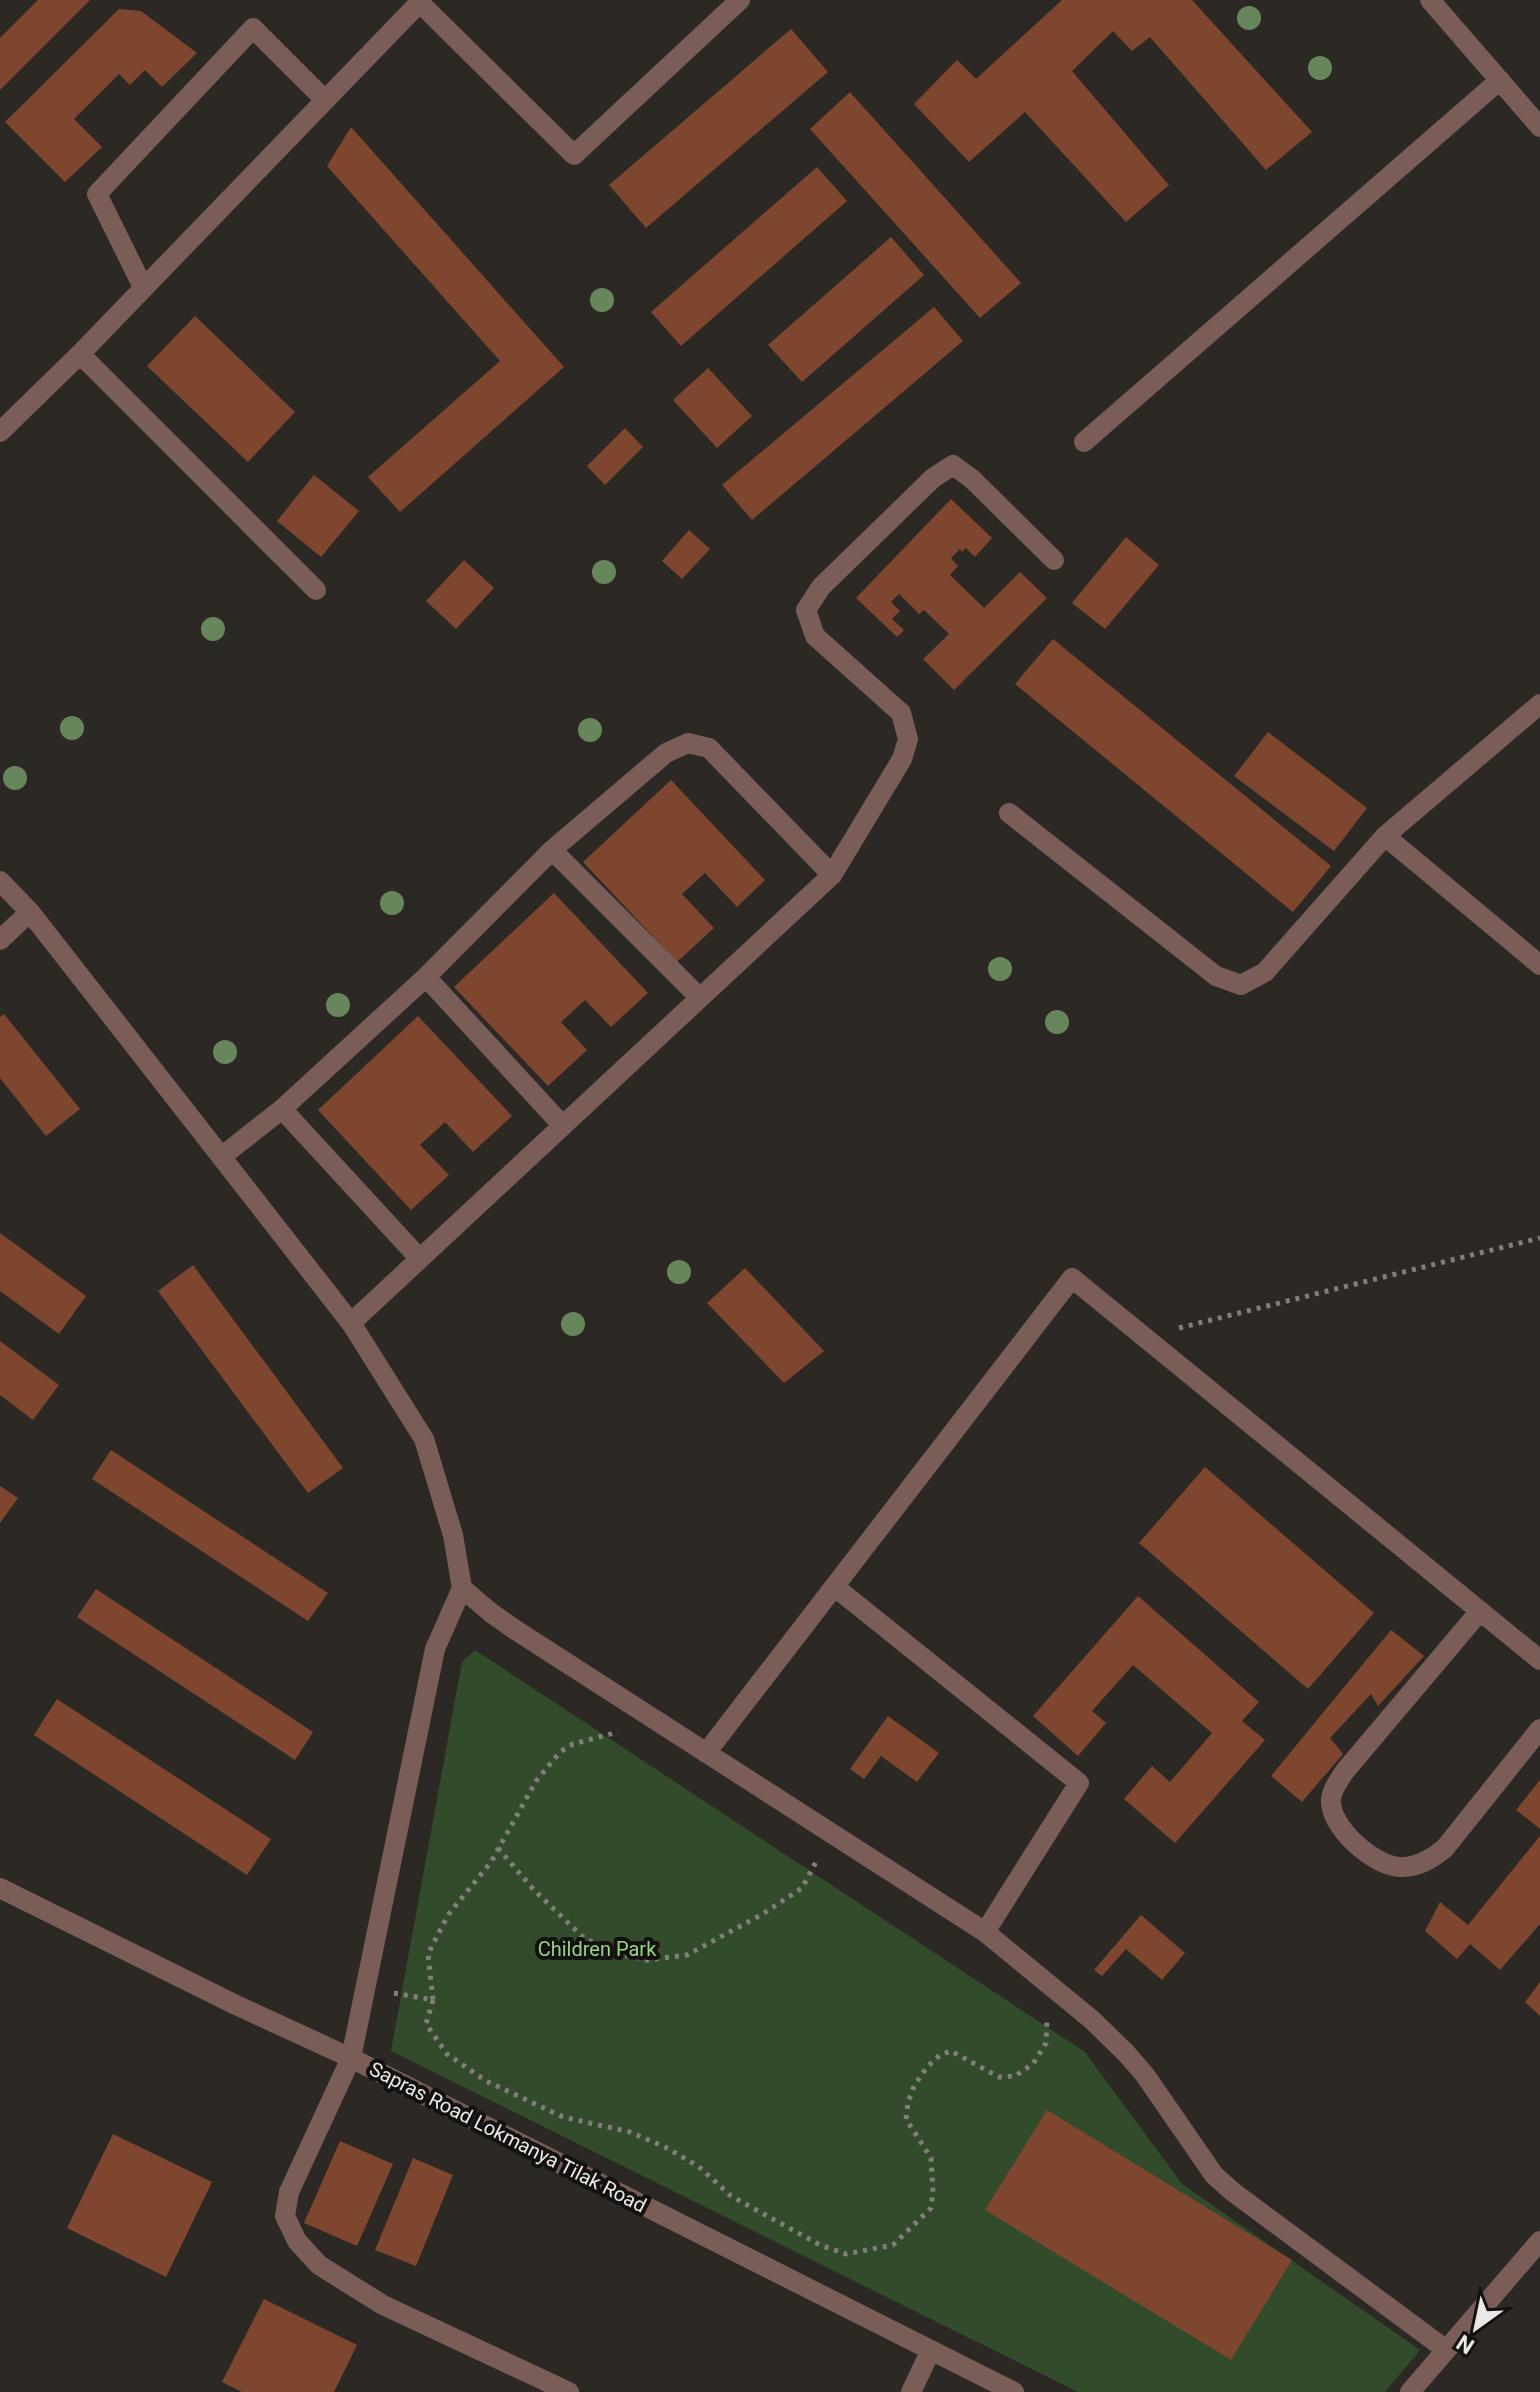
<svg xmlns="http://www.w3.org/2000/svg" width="1540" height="2392" font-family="Roboto,sans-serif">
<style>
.green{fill:#324b2a}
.building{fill:#7e462e}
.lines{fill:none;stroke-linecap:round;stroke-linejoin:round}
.path{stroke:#817f7b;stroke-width:5;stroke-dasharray:4 6;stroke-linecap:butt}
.service{stroke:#7a5d57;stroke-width:20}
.minor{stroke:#7a5d57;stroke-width:20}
.tertiary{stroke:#7a5d57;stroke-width:20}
.tree{fill:#68865b}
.labels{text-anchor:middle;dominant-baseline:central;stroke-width:8;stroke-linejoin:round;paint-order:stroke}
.park-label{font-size:20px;fill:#9ad288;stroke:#131210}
.street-label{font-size:20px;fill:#ebe9e6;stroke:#131210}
</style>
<rect width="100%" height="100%" fill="#2c2925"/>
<path class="green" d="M475,1650l610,402 97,132 238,166 -35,42h-307l-687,-341 71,-389z"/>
<path class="building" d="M38,0h52l-90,90v-52z
M1062,0h130l120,132 -46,38 -116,-133 -18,14 -19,-20 -41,40 97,114 -43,37 -101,-110 -56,50 -55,-58 43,-44 19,19z
M119,9l22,2 56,42 -35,34 -17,-17 -15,15 -11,-11 -45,45 28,28 -37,35 -60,-60z
M791,29l37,43 -182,156 -37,-43z
M850,92l171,191 -41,35 -170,-189z
M351,127l213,240 -164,145 -32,-35 132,-116 -173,-195z
M817,167l30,34 -166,145 -30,-34z
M891,237l33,38 -122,107 -34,-37z
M934,307l29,34 -211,179 -30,-35z
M195,316l100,96 -47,50 -101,-96z
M708,368l44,48 -35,32 -44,-48z
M625,428l18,19 -38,38 -18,-19z
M314,475l45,36 -38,46 -44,-36z
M951,499l41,39 -17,19 -9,-9 -4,4 -2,-3 -9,9 7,8 -8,9 34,33 36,-36 27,26 -93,92 -31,-31 26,-25 -25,-24 -5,4 -20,-20 -8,8 9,9 -8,8 12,11 -7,7 -41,-39z
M689,530l21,19 -28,30 -20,-18z
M1126,537l33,28 -54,64 -33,-26z
M464,560l30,28 -38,41 -30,-28z
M1053,639l278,227 -38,46 -278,-228z
M1268,732l99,76 -33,43 -100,-75z
M671,780l94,100 -28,27 -32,-34 -23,21 32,34 -37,34 -94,-100z
M554,893l94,100 -37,34 -26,-27 -24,22 26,28 -39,36 -94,-99z
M4,1014l76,95 -34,27 -46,-58v-61z
M418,1016l94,100 -39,36 -28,-30 -25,23 29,30 -38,35 -93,-100z
M0,1233l86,63 -27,38 -59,-43z
M193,1265l150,203 -35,25 -150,-202z
M745,1268l79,83 -40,32 -77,-80z
M0,1341l59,44 -26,35 -33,-25z
M111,1450l217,143 -20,28 -216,-142z
M1205,1467l169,146 -66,76 -169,-146z
M0,1486l18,12 -18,25z
M96,1589l217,143 -18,28 -218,-143z
M1138,1596l121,106 -17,19 23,19 -90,103 -51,-44 28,-33 18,16 42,-49 -79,-68 -41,46 14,12 -28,33 -45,-40z
M1391,1630l33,26 -46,50 -7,-12 -41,44 13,16 -41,48 -31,-26z
M57,1699l214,140 -24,36 -213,-140z
M888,1716l51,37 -22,29 -36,-26 -17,23 -14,-10z
M1540,1780v49l-24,-19z
M1540,1836v88l-40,46 -30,-26 -13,15 -32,-28 15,-29 28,23z
M1141,1915l44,38 -23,27 -36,-31 -24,27 -8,-6z
M1540,1982v34l-15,-14z
M1047,2110l245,150 -61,100 -246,-150z
M113,2134l99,48 -46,95 -99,-49z
M340,2141l53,23 -36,82 -53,-23z
M413,2158l40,17 -37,91 -41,-16z
M264,2299l93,46 -23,47h-92l-20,-10z"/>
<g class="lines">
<path class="path" d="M1179,1328l361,-90
M498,1848l36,42 51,49 33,15 29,6 40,-5 74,-40 41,-27 15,-28
M394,1993l39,7 -5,-46 20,-39 43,-53 45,-81 24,-29 13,-8 45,-12
M433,2000l-7,24 21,30 39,27 77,36 67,15 35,15 33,19 33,30 89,49 26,9 47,-9 38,-37 2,-16 -2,-34 -25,-39 2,-17 6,-16 13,-19 13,-12 11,-4 48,26 16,-1 18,-12 13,-21 1,-24"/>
<path class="service" d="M1430,0l110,127
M420,3l154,152 166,-155
M143,287l-46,-93 156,-166 72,72
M80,354l236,236
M0,432l80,-78 342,-354
M1084,442l416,-362
M1009,813l207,163 25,9 24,-13 120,-136 155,-132
M1385,836l155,129
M552,850l148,148
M0,881l30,31 321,411 73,116 29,96 9,53 -27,61 -84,409
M0,940l30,-28
M426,977l137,149
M282,1109l138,150
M221,1157l61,-48 144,-132 126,-127 114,-97 22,-10 21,5 123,127
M351,1323l481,-448 70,-116 6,-20 -7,-26 -86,-77 -9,-26 15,-23 112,-109 20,-13 19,14 82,81
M835,1587l244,196 -94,149
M462,1588l28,24 24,17 471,303 106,87 35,34 19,22 69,100 19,17 212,157
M1480,1611l-135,160c-5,8 -13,18 -14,28 -2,28 42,66 68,68 18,1 33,-8 46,-19l95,-119
M706,1753l366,-475 468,382
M911,2392l20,-42
M1410,2392l130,-151"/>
<path class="minor" d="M351,2058l-62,134 -4,24 12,25 22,24 64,40 186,87"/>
<path class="tertiary" d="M0,1888l236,117 115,53 663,334"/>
</g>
<g class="tree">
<circle cx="1249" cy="18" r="12"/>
<circle cx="1320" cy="68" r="12"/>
<circle cx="602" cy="300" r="12"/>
<circle cx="604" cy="572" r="12"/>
<circle cx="213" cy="629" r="12"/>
<circle cx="72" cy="728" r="12"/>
<circle cx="590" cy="730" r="12"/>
<circle cx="15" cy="778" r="12"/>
<circle cx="392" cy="903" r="12"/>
<circle cx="1000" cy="969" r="12"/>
<circle cx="338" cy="1005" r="12"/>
<circle cx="1057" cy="1022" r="12"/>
<circle cx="225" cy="1052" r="12"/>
<circle cx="679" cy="1272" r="12"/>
<circle cx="573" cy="1324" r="12"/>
</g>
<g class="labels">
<g class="park-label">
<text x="597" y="1949">Children Park</text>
</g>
<g class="street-label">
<text transform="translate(508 2137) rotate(27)">Sapras Road Lokmanya Tilak Road</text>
</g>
</g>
<g transform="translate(1476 2328) rotate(213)" stroke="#131210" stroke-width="6" paint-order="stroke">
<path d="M0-6L14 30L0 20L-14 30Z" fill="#ebe9e6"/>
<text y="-12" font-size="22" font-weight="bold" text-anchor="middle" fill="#ebe9e6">N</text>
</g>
</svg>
